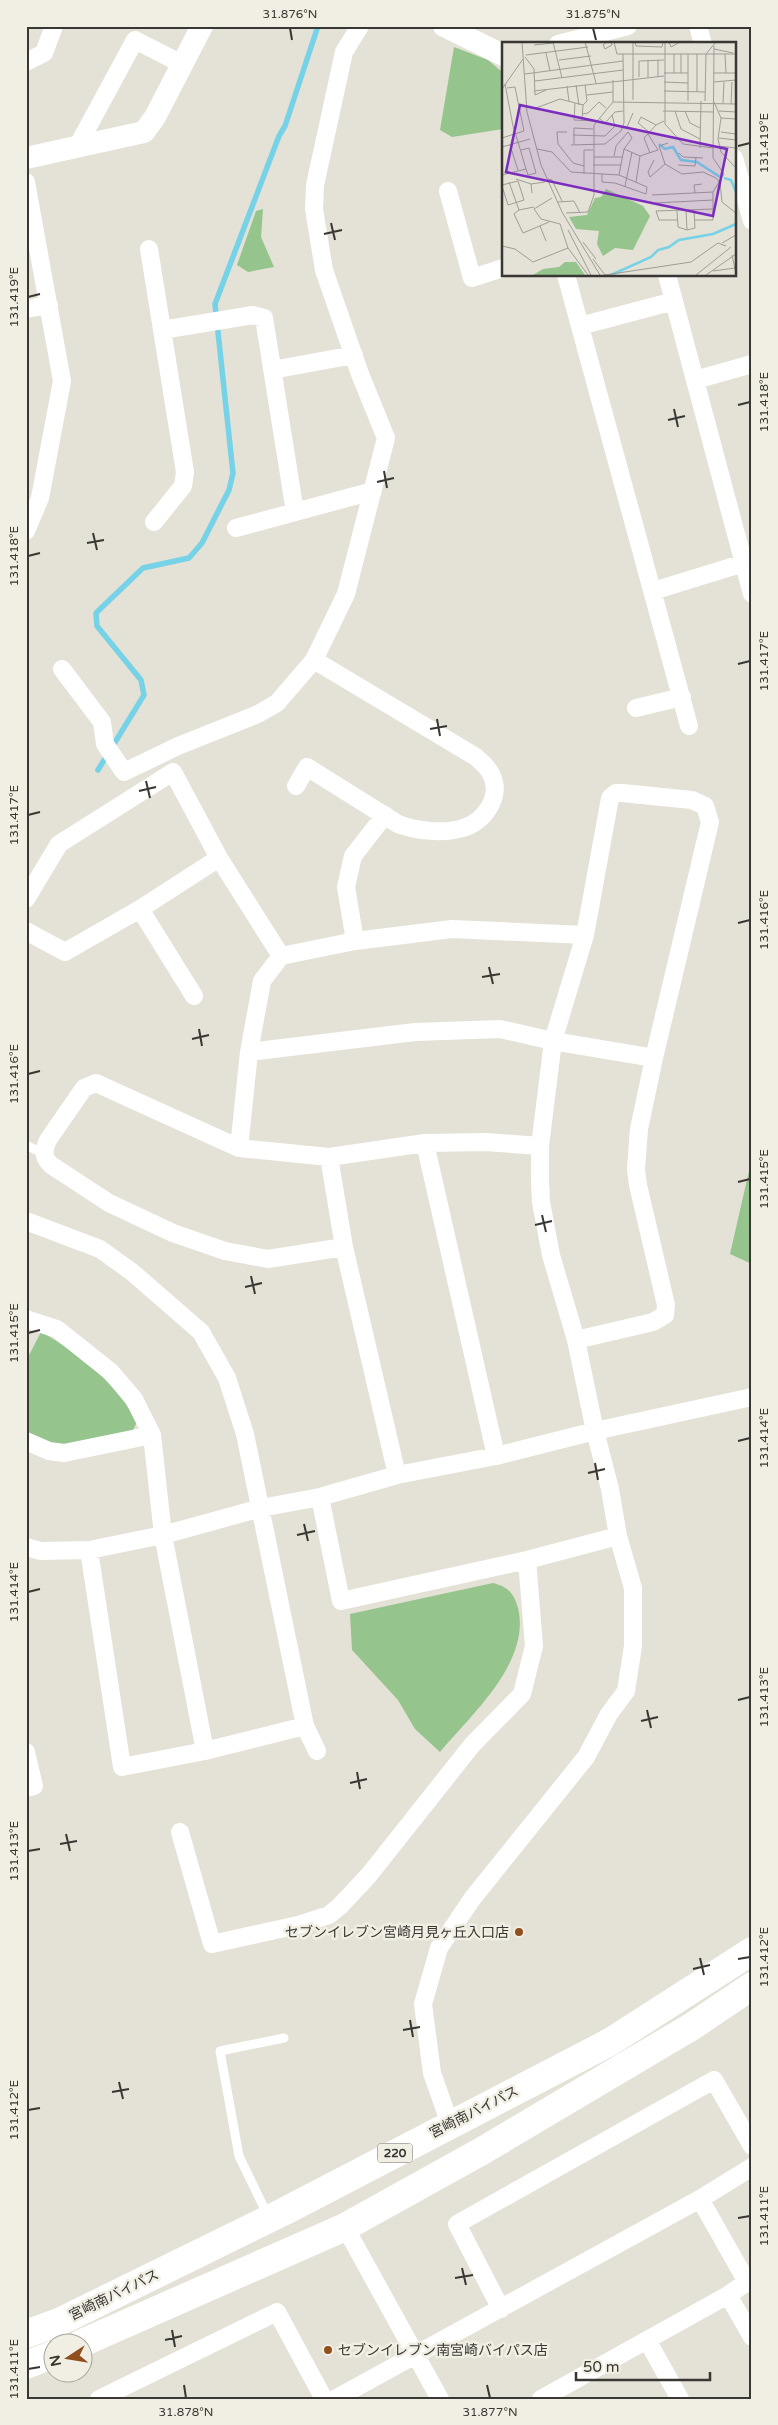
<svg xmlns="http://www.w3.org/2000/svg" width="778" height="2425" font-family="'Varela Round','Noto Sans JP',sans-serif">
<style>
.green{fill:#95c48c}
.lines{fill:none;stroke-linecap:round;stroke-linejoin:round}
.stream{stroke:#76d2e7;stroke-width:5.5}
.service{stroke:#fff;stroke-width:9}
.minor{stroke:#fff;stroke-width:18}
.tertiary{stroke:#fff;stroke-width:22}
.trunk{stroke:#fff;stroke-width:28}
.ticks{fill:none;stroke:#383733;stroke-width:2}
.poi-dot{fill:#914f1d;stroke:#f1efe3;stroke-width:2}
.labels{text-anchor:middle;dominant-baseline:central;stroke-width:5;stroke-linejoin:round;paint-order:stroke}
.shield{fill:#f1efe3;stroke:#706e68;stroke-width:1}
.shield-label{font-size:12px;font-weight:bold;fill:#383733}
.poi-label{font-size:14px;fill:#383733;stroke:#f1efe3;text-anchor:end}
.street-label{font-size:14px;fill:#383733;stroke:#f1efe3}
.inset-river{fill:none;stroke:#76d2e7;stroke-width:2.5}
.inset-road{fill:none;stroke:#9f9d95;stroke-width:1}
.view{fill:#7b2cbf;fill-opacity:0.15;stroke:#7b2cbf;stroke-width:2.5}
.inset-edge{fill:none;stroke:#383733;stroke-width:2.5}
.neatline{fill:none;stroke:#383733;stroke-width:2}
.ticks-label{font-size:12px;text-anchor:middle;fill:#383733}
</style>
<rect width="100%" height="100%" fill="#e4e1d6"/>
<path class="green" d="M454,47l34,13 14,12 1,57 -51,8 -12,-7z
M263,209l-2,28 13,30 -26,5 -11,-7 19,-54z
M752,1158v106l-22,-10z
M41,1332c38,21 75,51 96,90l-5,10 -68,14 -17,-3 -21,-10v-72z
M493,1583c15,4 21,10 25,25 13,54 -46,106 -78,144l-25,-23 -17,-29 -46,-50 -2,-36z"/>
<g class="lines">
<path class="stream" d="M98,770l46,-75 -3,-15 -44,-54 -1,-13 47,-45 46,-10 13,-15 27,-53 4,-17 -18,-169 64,-168 6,-10 33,-100"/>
<path class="service" d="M26,1145l18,9
M268,2216l-29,-60 -19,-105 64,-13"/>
<path class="minor" d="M698,26l5,18
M558,44l70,-18
M26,62l18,-9 10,-27
M77,147l58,-107 47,24
M734,158l18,63
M26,182l36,199 -22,117 -14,33
M448,191l24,87 31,-10
M149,249l36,223 -2,14 -29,36
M566,275l123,451
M667,275l85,319
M26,309l23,-4
M580,326l94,-25
M162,330l91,-15 11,3 31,194
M272,370l82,-15
M695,380l57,-16
M236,528l137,-37
M653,591l91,-28
M62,669l40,53 3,22 19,28 54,-26 80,-32 19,-11 37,-43 32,-66 40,-156 -26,-64 -36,-104 -10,-61 1,-24 29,-133 16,-26
M636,708l46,-11
M296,786l11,-19 91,57c19,7 45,10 65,4 21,-6 40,-32 28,-54 -3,-7 -10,-12 -15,-17l-162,-97
M26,899l33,-55 114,-72 46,86 62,98
M140,909l54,87
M26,931l39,21 75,-43 79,-51
M355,941l-9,-54 7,-31 32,-41
M249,1052l166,-20 85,-3 53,12 101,17
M425,1143l71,313
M239,1148l10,-96 13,-71 19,-25 74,-15 97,-12 133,6
M329,1157l15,90 53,228
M26,1221l74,28 32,23 69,60 26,46 18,56 60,292 12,25
M344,1247l-76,12 -43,-8 -52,-18 -64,-30 -58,-38c-8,-8 -8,-14 -3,-25l36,-52 12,-5 143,65 90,9 96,-14 61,-1 54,4
M26,1319l31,10 54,43 23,27 18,36 11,100 42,216
M26,1441l23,10 15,2 88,-18
M320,1497l21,104 186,-41 91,-24
M26,1547l15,4 48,-1 74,-15 98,-27 59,-11 77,-22 99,-19 99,-25 157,-34
M89,1550l33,217 83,-16 100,-25
M26,1752l8,34 -8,2
M180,1832l32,112 86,-19 31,-10 11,-9 29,-31 103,-130 50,-51 12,-48 -7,-86
M450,2124l-18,-51 -9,-69 16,-56 33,-49 114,-142 23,-43 17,-23 7,-45v-58l-15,-52 -8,-47 -15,-58 -19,-91 -25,-85 -10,-53 -1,-22v-34l13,-105 32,-106 25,-137 6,-5h6l70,7 13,6 5,16 -56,236 -15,71 -3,40 2,16 28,120 -1,10 -12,7 -77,18
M345,2227l95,172
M728,2295l24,42
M501,2309l-44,-85 257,-144 38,66
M647,2340l33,59
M99,2399l178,-87 47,87
M335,2399l365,-200 52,-32
M541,2399l187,-104 19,-13 -47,-83"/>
<path class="tertiary" d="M444,26l59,29
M26,158l118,-26 11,-15 47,-91"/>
<path class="trunk" d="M26,2334l33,-12 226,-111 325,-169 142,-91
M82,2343l263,-116 137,-76 209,-124 61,-41
M26,2365l26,-10"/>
</g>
<path class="ticks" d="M290,28l2,12M593,28l3,12M738,146l12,-3M331,223l4,17M324,234l18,-4M28,297l12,-3M738,405l12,-3M674,409l4,18M668,420l17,-4M384,471l3,17M377,482l17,-4M93,533l4,17M87,543l17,-3M28,556l12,-3M738,664l12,-3M437,719l3,17M430,729l17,-3M146,781l4,17M139,791l17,-4M28,815l12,-3M738,923l12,-3M489,967l4,17M482,977l18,-3M199,1029l3,17M192,1039l17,-4M28,1074l12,-3M738,1182l12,-3M542,1215l4,17M535,1225l17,-4M251,1276l4,18M245,1287l17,-4M28,1333l12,-3M738,1441l12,-3M595,1463l3,17M588,1473l17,-4M304,1524l4,17M297,1535l18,-4M28,1592l12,-3M738,1700l12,-3M647,1710l4,18M641,1721l17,-4M357,1772l3,17M350,1783l17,-4M66,1834l4,17M60,1844l17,-3M28,1851l12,-2M700,1958l4,17M738,1959l12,-2M693,1969l17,-4M410,2020l3,17M403,2030l17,-3M119,2082l4,17M112,2092l17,-3M28,2110l12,-2M738,2218l12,-2M462,2268l4,17M455,2278l18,-3M172,2330l3,17M165,2340l17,-4M28,2369l12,-2M184,2385l2,13M487,2385l3,13"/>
<g class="poi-dot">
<circle cx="519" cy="1932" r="5"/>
<circle cx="328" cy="2350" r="5"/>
</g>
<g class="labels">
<rect class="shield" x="377.5" y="2143.5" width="35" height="19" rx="4"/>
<g class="shield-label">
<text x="395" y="2153">220</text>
</g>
<g class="poi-label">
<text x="509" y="1932">セブンイレブン宮崎月見ヶ丘入口店</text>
<text x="338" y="2350" text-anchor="start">セブンイレブン南宮崎バイパス店</text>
</g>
<g class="street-label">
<text transform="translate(474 2112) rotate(-27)">宮崎南バイパス</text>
<text transform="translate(114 2295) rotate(-26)">宮崎南バイパス</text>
</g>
</g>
<g transform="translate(502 42)">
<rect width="234" height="234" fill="#e4e1d6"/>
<path d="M104,147l37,17 7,10 -17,34 -18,-2 -12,8 -6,-12 2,-13 -23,-2 -7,-12 18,-2 8,-17 6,-1zM63,220h11l9,13h-52l10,-6 16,-2z" fill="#95c48c"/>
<path class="inset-river" d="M157,102l6,5 8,-2 8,13 16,2 23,15M222,136l7,2 5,12M109,233l40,-18 7,-7 11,-3 10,-7 34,-6 23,-10"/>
<path class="inset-road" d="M20,0l5,70 14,53 21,47 38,63M51,0l9,36M83,0l11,41M105,0l-4,3 2,4 7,-4 -1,-3M112,0l3,12h119M133,0l1,4 26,1 1,-4M163,0v82l18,20 30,4M167,0l2,5 9,-5M32,3l19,-2M212,7l19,4M44,11l4,18M172,12v19M179,12v19M186,12v47M223,12l1,19M24,13l62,-8M23,15l9,12 1,26 11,-5M57,18l32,-4M162,31h24M212,31h22M23,32l98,-13M137,35v-16l25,-1M146,35v-17M156,35v-17M33,39l88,-11M162,40l24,1M212,40l22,-2M3,42l8,42 5,16 8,27 2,6 8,-2 -7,-25 -8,2M74,43l3,20M65,44l2,15M0,47l21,-30M32,49l130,-15M162,49l41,1M195,50v-38M85,53l26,-3M131,58v-58M203,59l1,-47 10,-12M111,60v-22M212,60l7,16 -3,21 3,13 15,16M73,61l-1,17 21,1M221,61l1,-21M229,62l1,-22M34,66l24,-9 23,6M161,69l51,1M173,69l6,18 19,10M183,69l5,12 10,5M217,69l17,1M80,72l6,-1 11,-11 7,6M97,76l6,5 10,-11 8,-1M219,76l15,1M80,78l1,-15 4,-4 -2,-16M121,86l4,-1 6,-14M65,90h-10l1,12 15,19 11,3M147,90l-11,-9 3,-6 15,8M219,90l15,2M71,93l32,1 10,-10 -3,-11M0,96l22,-7 -9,-44 -8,1M217,96l17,2M166,101l-9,3 6,18 17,10 21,-2 13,6 4,5 2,19 14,11M72,102v-16l19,1M8,103l8,25M69,103l34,-1 16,-13 3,-8 -1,-69M217,104l17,2M0,105l28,-8M198,106l1,-47M35,107l15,3 19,20 48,3 28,12 -1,7 -31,-11 -13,-1v-8M122,107l16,7 -4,26M148,111l-6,-15 12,-13 8,-4M177,111l4,4 20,1M112,114l2,-10 12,-14 4,6 -8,11 -5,26M138,114l18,-6 -10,-16M92,115h28M152,118l-6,12 2,5 15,-13M91,123h28M176,123l17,1 1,-9M82,132v-24h9M0,133l24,-6M14,137l15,5M46,137l4,1 10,21M7,140l10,28 15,-3M0,143l16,-4 6,19 -16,5 -6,-19M123,144l7,-34M30,151l-1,-9 14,-2M193,151l-1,-8 8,-1M150,153l61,-3M56,160l16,-1 6,12M153,161l58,-3M17,168l-5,4 9,19 26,-11M184,168l1,20M175,169l1,16 9,3 8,-2 -1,-18M64,171l22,-1 6,-17v-70l19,-23 123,2M176,178h-19l-3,-9 57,-2M193,178h18v-28l11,-18 -11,-16 1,-112M38,184l6,15M66,188l23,45M81,200l13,17M220,201l14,-8M0,204l13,3 18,13 35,-14 -8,-24 -19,-5 -7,-10 18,-11M66,206l20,27M230,213l4,19M91,217l12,16M211,229l22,-3M103,233l86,-13 27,-19 8,3M194,233l35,-28M204,233l30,-21"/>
<path class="view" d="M18,63l207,44 -14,67 -207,-44z"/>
<rect width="234" height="234" class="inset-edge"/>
</g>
<rect width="778" height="2425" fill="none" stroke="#f1efe3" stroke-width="55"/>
<g transform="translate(68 2358) rotate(258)"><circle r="24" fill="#f1efe3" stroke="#a7a59d"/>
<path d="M0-4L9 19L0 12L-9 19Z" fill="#914f1d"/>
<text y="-8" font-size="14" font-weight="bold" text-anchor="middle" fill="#383733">N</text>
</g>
<path d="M576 2372v8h134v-8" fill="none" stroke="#383733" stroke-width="2.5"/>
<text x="583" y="2372" font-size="15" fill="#383733" stroke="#f1efe3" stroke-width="4" paint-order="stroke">50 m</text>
<rect x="28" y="28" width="722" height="2370" class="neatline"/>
<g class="ticks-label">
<text x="290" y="18">31.876°N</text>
<text x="593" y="18">31.875°N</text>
<text transform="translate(764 143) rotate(-90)" y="4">131.419°E</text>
<text transform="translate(14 297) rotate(-90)" y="4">131.419°E</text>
<text transform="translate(764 402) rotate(-90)" y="4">131.418°E</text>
<text transform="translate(14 556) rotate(-90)" y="4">131.418°E</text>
<text transform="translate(764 661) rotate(-90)" y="4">131.417°E</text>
<text transform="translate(14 815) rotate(-90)" y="4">131.417°E</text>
<text transform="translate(764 920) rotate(-90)" y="4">131.416°E</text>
<text transform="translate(14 1074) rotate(-90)" y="4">131.416°E</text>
<text transform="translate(764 1179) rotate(-90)" y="4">131.415°E</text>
<text transform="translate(14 1333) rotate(-90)" y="4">131.415°E</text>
<text transform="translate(764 1438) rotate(-90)" y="4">131.414°E</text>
<text transform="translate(14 1592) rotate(-90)" y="4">131.414°E</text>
<text transform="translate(764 1697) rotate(-90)" y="4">131.413°E</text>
<text transform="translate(14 1851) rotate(-90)" y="4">131.413°E</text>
<text transform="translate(764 1957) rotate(-90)" y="4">131.412°E</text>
<text transform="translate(14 2110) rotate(-90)" y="4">131.412°E</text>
<text transform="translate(764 2216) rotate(-90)" y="4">131.411°E</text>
<text transform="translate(14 2369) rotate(-90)" y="4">131.411°E</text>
<text x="186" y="2416">31.878°N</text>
<text x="490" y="2416">31.877°N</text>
</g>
</svg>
